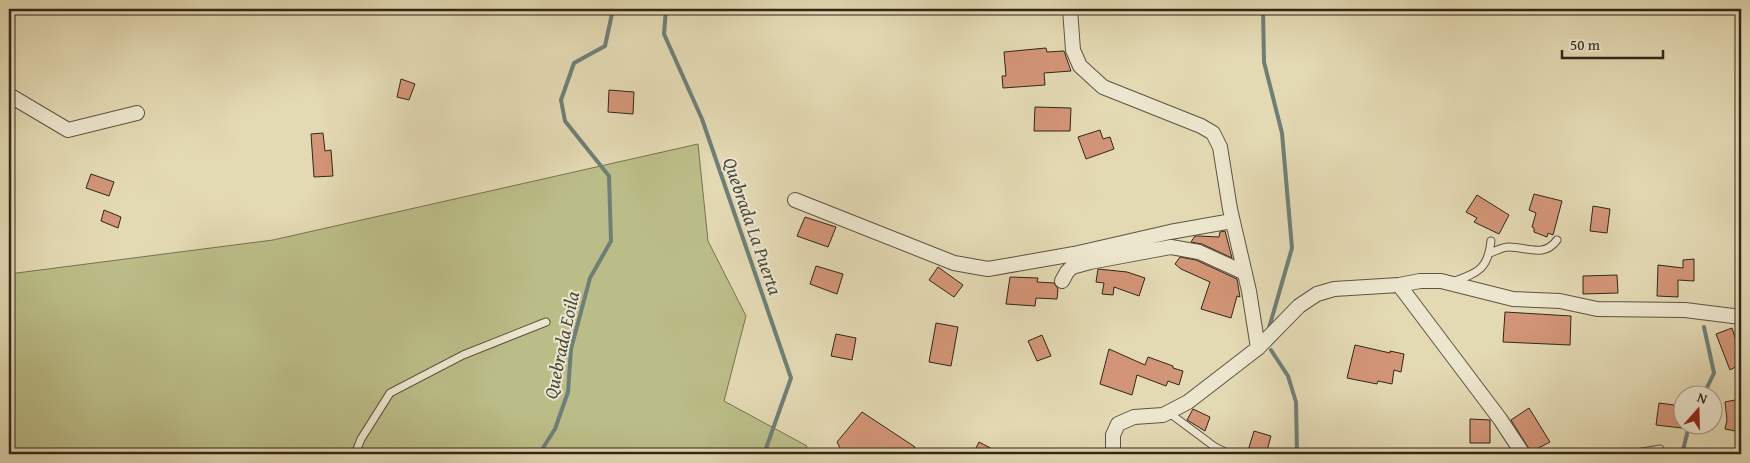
<svg xmlns="http://www.w3.org/2000/svg" width="1750" height="463" font-family="'Gentium Book Plus',serif">
<style>
.green{fill:#bbbd88;stroke:#767252}
.lines{fill:none;stroke-linecap:round;stroke-linejoin:round}
.stream{stroke:#6e7f77;stroke-width:4}
.building{fill:#d39577;stroke:#30271b}
.lane-casing{stroke:#5d5441;stroke-width:9}
.street-casing{stroke:#5d5441;stroke-width:16}
.lane{stroke:#ede6ce;stroke-width:7}
.street{stroke:#ede6ce;stroke-width:14}
.labels{text-anchor:middle;dominant-baseline:central;stroke-width:4;stroke-linejoin:round;paint-order:stroke}
.water-label{font-size:19px;font-style:italic;fill:#4a4c41;stroke:#ede6ce}
</style>
<rect width="100%" height="100%" fill="#e3d9b3"/>
<filter id="stains"><feTurbulence type="fractalNoise" baseFrequency=".004" numOctaves="4"/><feColorMatrix values="0 0 0 0 .2 0 0 0 0 .09 0 0 0 0 .02 0 0 0 .5 -.17"/></filter>
<radialGradient id="worn" r=".72"><stop offset=".6" stop-color="#630" stop-opacity="0"/><stop offset="1" stop-color="#630" stop-opacity=".3"/></radialGradient>
<path class="green" d="M698,144l10,97 38,75 -22,85 83,45 -4,8h-794v-180l264,-34z"/>
<g class="lines">
<path class="stream" d="M666,9l-2,25 38,85 89,259 -27,76
M1263,9l1,53 18,71 10,115 -23,80
M1271,350l17,26 8,26 1,52
M1703,396l11,-23 -10,-46
M539,454l16,-25 13,-37 3,-43 19,-71 21,-37 -2,-65 -44,-55 -4,-21 13,-37 31,-17 8,-37
M1682,454l7,-28"/>
</g>
<path class="building" d="M1046,48l1,4 17,-1 7,20 -27,2 1,12 -42,3 -1,-12h4l-2,-24z
M401,79l14,5 -6,16 -12,-3z
M609,90l25,2 -1,22 -25,-2z
M1035,107l36,1 -1,23h-36z
M1100,130l3,9 7,-2 4,12 -28,10 -8,-22z
M323,133l2,18 6,-1 2,26 -19,1 -3,-43z
M91,174l23,8 -5,14 -23,-8z
M1534,194l28,7 -9,34 -5,-2 -1,4 -13,-5v-4l-2,-1 4,-14 -7,-3z
M1477,195l32,20 -10,19 -25,-12 3,-4 -11,-6z
M1593,206l17,3 -3,24 -17,-2z
M104,210l17,7 -3,11 -17,-7z
M805,217l31,10 -8,20 -31,-11z
M1225,231l7,27 -30,-14 -11,-2 4,-6h3l21,1 1,-5z
M1180,257l16,3 41,19 3,18 -3,-1 -6,22 -30,-9 9,-27 -29,-13 -6,-5z
M1694,259v22l-16,-1v17l-21,-1 1,-31 25,3v-8z
M816,266l27,8 -6,20 -27,-10z
M938,267l25,18 -9,12 -25,-17z
M1098,269l29,3 18,6 -6,18 -25,-9 -1,8 -11,-1 2,-11 -8,-1z
M1617,275l1,18 -35,1v-18z
M1010,277l28,1 -1,4 17,1 4,6 -1,10 -21,-1 -1,8 -29,-2z
M1505,312l66,4 -1,29 -67,-3z
M936,323l22,4 -7,39 -22,-4z
M1732,328l9,28v8l-11,6 -14,-36z
M836,334l20,4 -4,22 -21,-4z
M1042,335l9,21 -14,5 -9,-20z
M1355,345l35,8v-2l14,3 -3,18 -7,-2 -2,14 -14,-3 -1,3 -30,-6z
M1109,349l36,16 3,-8 25,9v2l10,3 -4,14 -11,-4 -2,5 -29,-11 -5,20 -32,-11z
M1735,400l4,18 2,1v13l-16,-3 2,-9 -2,-18z
M1659,403l23,3v22l-26,-3z
M1529,408l21,34 -19,10 -20,-32z
M1193,409l17,8 -5,14 -18,-11z
M862,412l53,35 -4,7h-68l-6,-12z
M1470,419l20,1v23h-20z
M1254,431l17,5 -5,18h-19z
M979,442l23,12h-29z"/>
<g class="lines">
<g class="lane-casing">
<path id="lane" d="M1490,253c6,-2 12,-6 19,-6 18,0 35,11 48,-7
M1452,282c25,-9 36,-12 39,-41
M1168,412l47,35 14,7
M355,454l6,-15 29,-46 73,-38 83,-33
M1631,454l29,-5"/>
</g>
<g class="street-casing">
<path id="street" d="M1070,9l3,41 7,16 23,21 98,39 12,7 7,14 10,62 19,82 9,57
M9,95l59,35 69,-17
M795,200l159,63 34,6 86,-15 96,-22 62,-11
M1062,281l5,-9 5,-5 18,-5 81,-15 28,5 46,21
M1399,285l101,134 23,35
M1113,454v-19l5,-11 16,-7 29,-2 25,-13 70,-54 41,-42 18,-12 17,-5 65,-4 21,-4h21l72,18 47,2 37,8 88,1 56,7"/>
</g>
<use href="#lane" class="lane"/>
<use href="#street" class="street"/>
</g>
<g class="labels">
<g class="water-label">
<text transform="translate(753 226) rotate(71)">Quebrada La Puerta</text>
<text transform="translate(561 345) rotate(-78)">Quebrada Eoila</text>
</g>
</g>
<rect width="1750" height="463" fill="none" stroke="#e3d9b3" stroke-width="30"/>
<rect x="10" y="10" width="1730" height="443" fill="none" stroke="#30271b" stroke-width="2.5"/>
<rect x="15" y="15" width="1720" height="433" fill="none" stroke="#30271b"/>
<g transform="translate(1698 410) rotate(20)"><circle r="24" fill="#ede6ce" stroke="#a19a86"/>
<path d="M0-4L9 19L0 12L-9 19Z" fill="#8f2418"/>
<text y="-8" font-size="14" font-weight="bold" text-anchor="middle" fill="#30271b">N</text>
</g>
<path d="M1562 50v8h101v-8" fill="none" stroke="#30271b" stroke-width="2.5"/>
<text x="1570" y="50" font-size="15" fill="#30271b" stroke="#ede6ce" stroke-width="4" paint-order="stroke">50 m</text>
<rect width="100%" height="100%" filter="url(#stains)"/>
<rect width="100%" height="100%" fill="url(#worn)"/>
</svg>
